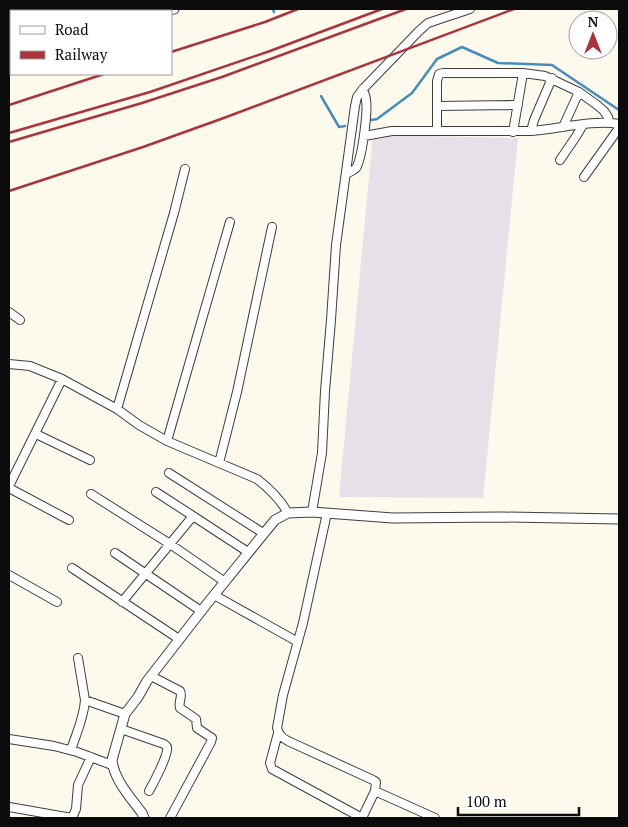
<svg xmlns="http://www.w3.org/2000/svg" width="628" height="827" font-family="'PT Serif',serif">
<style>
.industrial{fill:#e8e0e9}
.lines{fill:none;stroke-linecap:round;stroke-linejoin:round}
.stream{stroke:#468dbc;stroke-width:2.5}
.minor-casing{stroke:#3e3e3e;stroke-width:10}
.tertiary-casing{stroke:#3e3e3e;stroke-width:11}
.minor{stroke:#fff;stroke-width:8}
.tertiary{stroke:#fff;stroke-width:9}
.rail{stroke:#a9353b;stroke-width:2.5}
</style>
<rect width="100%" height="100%" fill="#fdf9ec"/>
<path class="industrial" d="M373,135l145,3 -35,360 -144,-1z"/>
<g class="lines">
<path class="stream" d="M273,9l1,3
M321,96l18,31 6,-1
M371,120l6,-1 35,-26 25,-34 25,-12 36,16 54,2 67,45"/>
<g class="minor-casing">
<path id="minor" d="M437,106l81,-1
M563,127l16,-35
M437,131v-50l2,-7 4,-1h80l22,3 34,16 18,13 7,6 4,6 1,5
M531,131l3,-11 18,-42
M513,132l10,-59
M364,136l28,-5h139c27,-2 63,-12 88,-7
M560,160l15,-22 8,-13
M346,174c4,-2 7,-3 10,-6 6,-9 12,-56 10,-68 0,-4 -2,-7 -3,-11
M584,177l35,-49
M9,312l11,8
M9,364l21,2 32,13 55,30 22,16 28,16 90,38c13,10 23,20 31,34
M117,409l57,-196 11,-44
M36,434l54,26
M167,441l63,-219
M219,463l18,-71 35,-165
M169,473l94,60
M9,486l53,-107
M9,488l60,32
M156,492l37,24
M91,494l79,50 55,38
M312,512l10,-59 3,-62 6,-71 5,-75 19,-139 2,-9 6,-8 56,-58 9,-8 42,-14
M327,513l-24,110 -20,72 -6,33c2,7 5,10 11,13l85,39 3,2 -1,9
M115,553l86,58
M72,568l107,71
M9,575l48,27
M214,595l84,47
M122,602l71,-86 55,36
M151,676l29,15c3,5 -2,11 0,17l16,11 1,9 15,10 -1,4 -41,76
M85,700l40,14
M121,729l43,15c1,1 3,2 3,3 2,7 -14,37 -18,44
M278,733l-8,30 2,6 90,49
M9,739l45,7 23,6 35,13
M71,750c5,-16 13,-32 14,-50l-7,-42
M9,807l63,11
M72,818l4,-9 2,-24 13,-28
M362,818l13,-27 60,27"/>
</g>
<g class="tertiary-casing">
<path id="tertiary" d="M165,11l9,-2
M9,57l2,-1
M144,818l-2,-5c-11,-15 -28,-33 -30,-53l13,-46 13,-17 9,-16 59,-76 55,-68 14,-17 13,-7 24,-1 81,6 108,-1 118,2"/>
</g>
<use href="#minor" class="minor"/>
<use href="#tertiary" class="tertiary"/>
<path class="rail" d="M171,52l94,-30 33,-13
M9,105l95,-31
M9,133l141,-41 120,-41 112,-42
M9,142l133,-39 80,-26 184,-68
M9,191l134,-44 78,-28 293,-110"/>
</g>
<rect width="628" height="827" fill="none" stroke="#0b0b0b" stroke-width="20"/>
<rect x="10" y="10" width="162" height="65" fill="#ffffff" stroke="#9d9d9d"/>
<rect x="20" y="26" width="25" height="8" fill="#ffffff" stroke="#9d9d9d"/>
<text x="55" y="35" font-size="15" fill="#0b0b0b">Road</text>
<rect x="20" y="51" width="25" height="8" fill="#a9353b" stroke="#9d9d9d"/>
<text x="55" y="60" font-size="15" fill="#0b0b0b">Railway</text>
<g transform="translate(593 35)"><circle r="24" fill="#ffffff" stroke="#9d9d9d"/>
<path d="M0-4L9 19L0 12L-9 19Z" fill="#a9353b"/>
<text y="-8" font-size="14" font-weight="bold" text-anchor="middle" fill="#0b0b0b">N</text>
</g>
<path d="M458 807v8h121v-8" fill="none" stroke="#0b0b0b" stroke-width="2.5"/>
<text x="466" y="807" font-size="15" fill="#0b0b0b" stroke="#ffffff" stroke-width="4" paint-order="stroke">100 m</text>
</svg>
